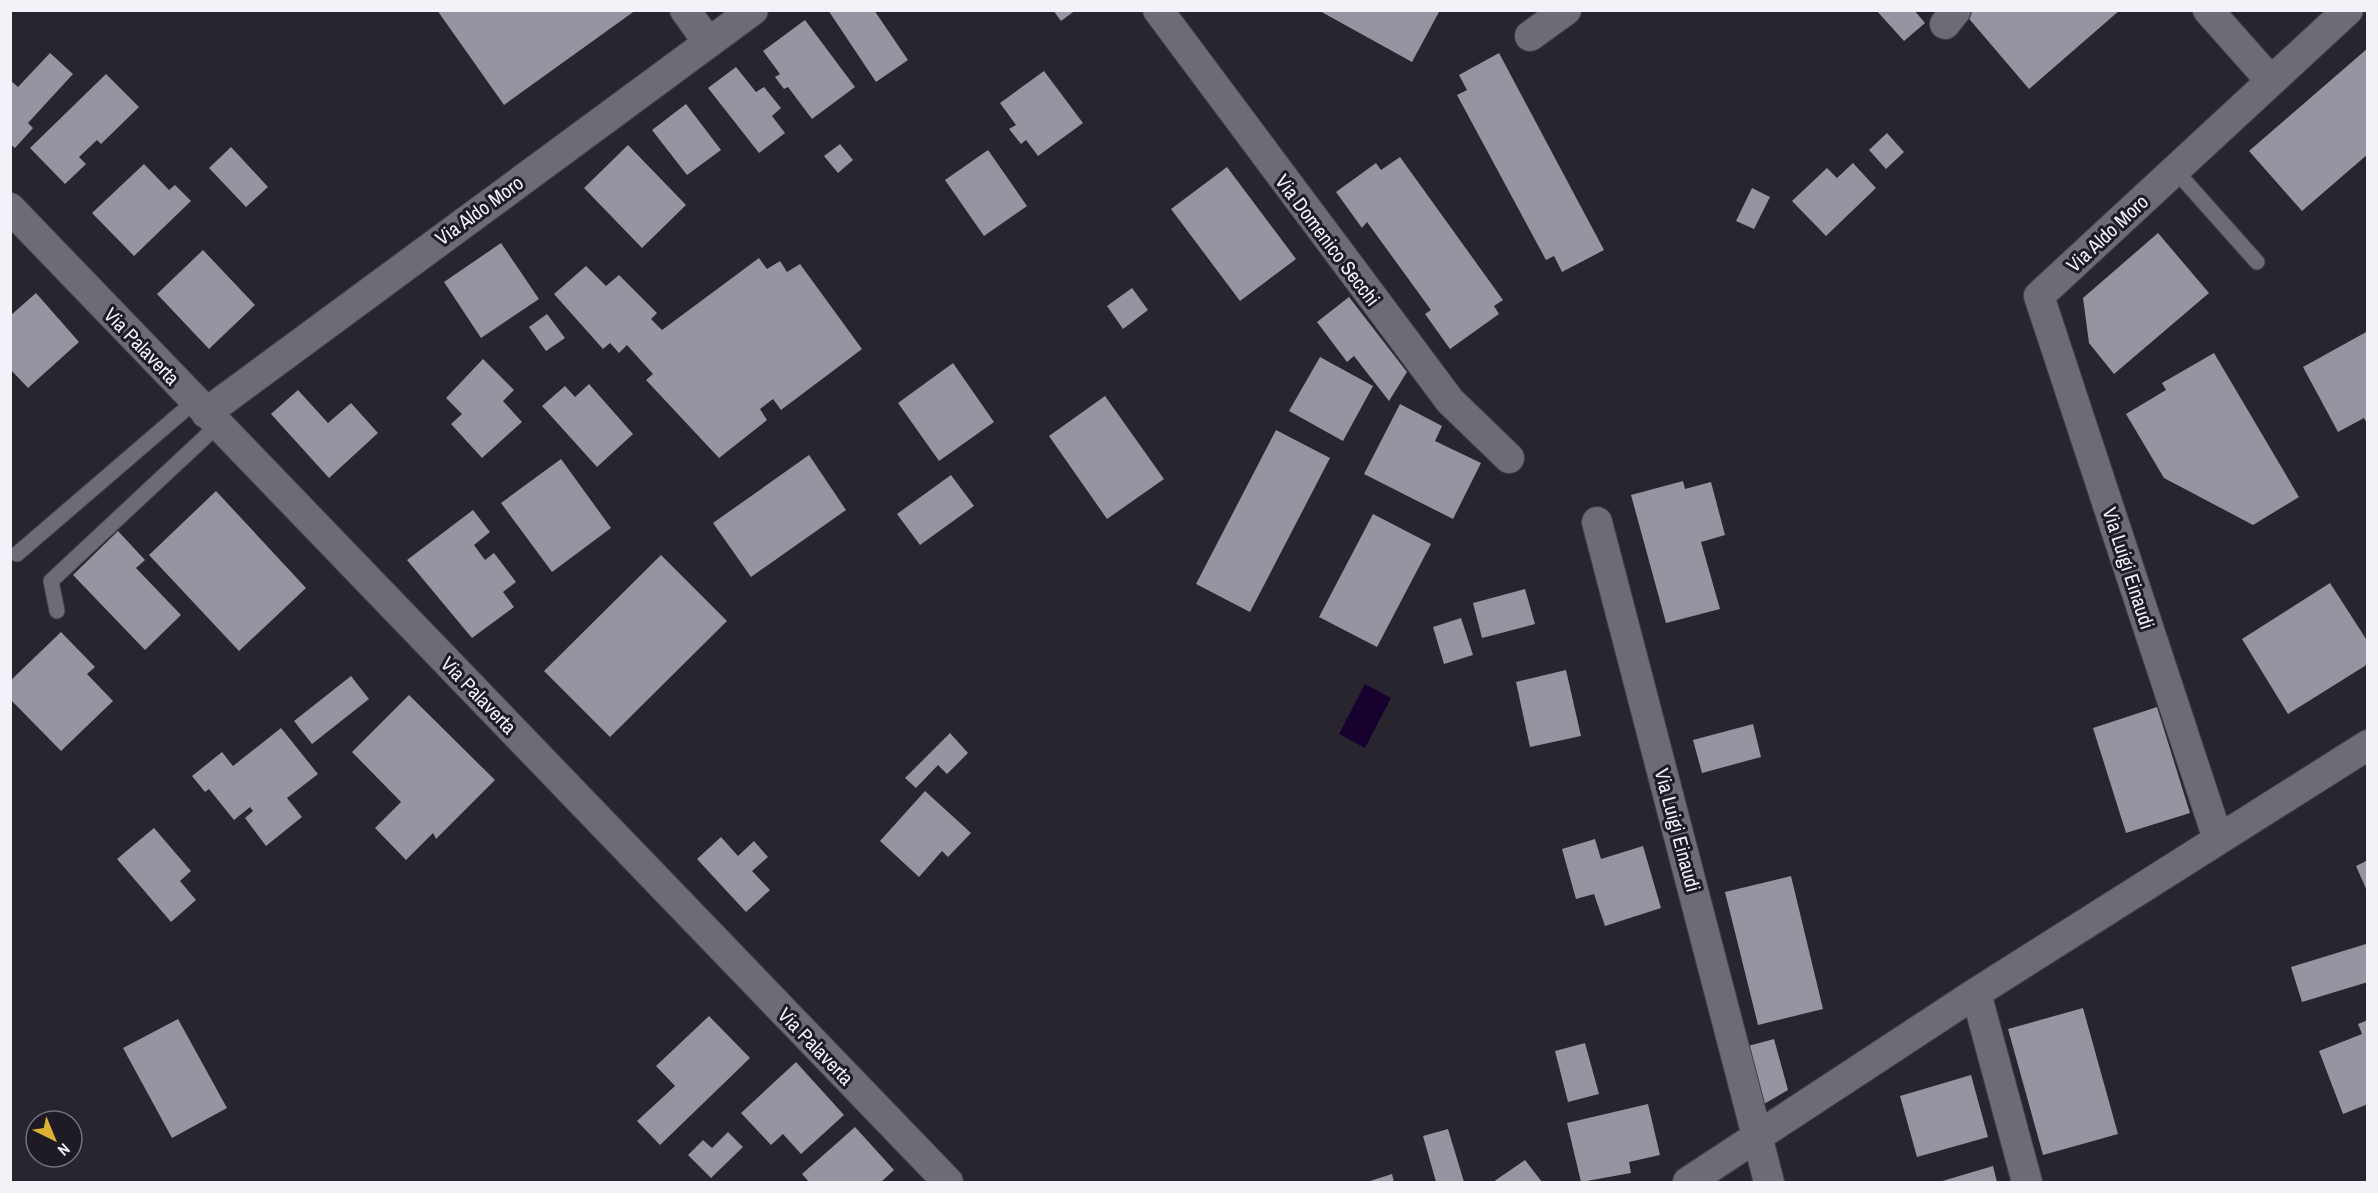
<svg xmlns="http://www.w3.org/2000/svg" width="2378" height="1193" font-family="'Archivo Narrow',sans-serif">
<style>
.water{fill:#17012f}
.building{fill:#9793a0}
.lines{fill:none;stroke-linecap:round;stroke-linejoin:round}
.service-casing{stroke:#434049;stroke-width:17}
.minor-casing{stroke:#434049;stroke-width:32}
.service{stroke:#6e6a76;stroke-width:15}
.minor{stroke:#6e6a76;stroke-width:30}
.labels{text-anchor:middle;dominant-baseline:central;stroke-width:6;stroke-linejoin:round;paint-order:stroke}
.street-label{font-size:20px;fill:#f4f2f9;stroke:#1e1b25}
</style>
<rect width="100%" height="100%" fill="#28252f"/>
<path class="water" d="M1365,684l26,14 -26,50 -26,-14z"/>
<path class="building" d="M437,10h199l-132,95z
M828,10h46l34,50 -32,22z
M1053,10h23l-15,11z
M1318,10h122l-28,52z
M1876,10h38l11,13 -21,18z
M1969,10h151l-91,79 -64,-75z
M805,20l50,67 -43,32 -24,-32 -4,2 -9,-12 5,-3 -17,-23z
M2368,48v106l-66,57 -53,-60z
M50,53l23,21 -45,49 5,5 -18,20 -5,-4v-64l8,7z
M1499,53l105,197 -42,22 -8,-16 -8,4 -89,-165 10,-5 -8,-15z
M736,67l20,25 8,-5 17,21 -9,8 13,17 -26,20 -51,-65z
M1044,71l39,52 -45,33 -12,-16 -5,4 -12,-15 7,-4 -16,-22z
M106,74l33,33 -38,37 -4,-4 -18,17 7,7 -21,20 -35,-36z
M686,104l35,46 -34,25 -35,-45z
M1887,133l17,19 -18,17 -17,-19z
M840,144l13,16 -15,13 -14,-17z
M628,145l58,60 -44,43 -58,-60z
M231,147l37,40 -22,20 -37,-39z
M988,150l39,56 -43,30 -39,-56z
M1400,157l103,143 -9,6 5,8 -49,35 -25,-35 6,-4 -64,-88 -5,6 -26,-36 40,-29 5,7z
M1853,163l23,25 -50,48 -34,-35 35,-33 10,10z
M144,164l25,26 6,-5 16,16 -57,55 -42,-43z
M1227,167l69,92 -56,42 -69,-92z
M1752,188l18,9 -16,32 -18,-8z
M2158,233l51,60 -95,81 -25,-31 -6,-45z
M501,243l38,56 -58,39 -37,-56z
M203,250l52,55 -46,44 -52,-55z
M759,258l8,11 13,-8 7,11 13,-8 62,85 -81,61 -8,-11 -13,10 7,11 -48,38 -73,-78 7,-6 -26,-29 -8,8 -9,-10 -7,6 -49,-55 32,-28 20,20 13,-11 38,38 -6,6 11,11z
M1132,288l16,22 -25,19 -16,-23z
M36,293l43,49 -51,46 -18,-19v-53z
M1349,297l58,75 -18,29 -35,-45 -7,6 -30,-40z
M547,314l18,24 -19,13 -17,-24z
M2368,331v94l-4,-7 -26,14 -35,-65z
M2214,353l85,144 -46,28 -89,-47 -38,-64 40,-24 -4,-7z
M1320,357l53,29 -30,55 -54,-30z
M483,359l31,31 -11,11 19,21 -40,36 -31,-34 11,-10 -16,-16z
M953,363l41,59 -55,39 -41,-58z
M589,384l44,50 -36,33 -55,-61 23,-20 10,11z
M298,390l30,33 23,-20 27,30 -49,45 -58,-64z
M1105,396l59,83 -57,40 -58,-83z
M1400,404l42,22 -7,15 46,22 -28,56 -89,-45z
M1276,430l54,28 -80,154 -54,-28z
M809,455l37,55 -95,67 -38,-54z
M561,459l50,69 -59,44 -51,-69z
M951,475l23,31 -54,39 -23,-31z
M1683,481l2,8 26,-7 14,53 -24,7 19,67 -54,14 -35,-128z
M216,491l90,97 -67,63 -90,-96z
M473,510l17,22 -16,13 11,15 9,-7 22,29 -13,10 11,15 -42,31 -65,-78z
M1373,514l58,30 -54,103 -58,-30z
M118,531l27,29 -9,8 45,47 -36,35 -72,-75z
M661,555l66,66 -117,116 -66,-66z
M2330,583l38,59v22l-80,50 -46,-75z
M1525,589l10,35 -53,14 -9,-35z
M1461,618l12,37 -29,9 -11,-37z
M61,632l34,35 -8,7 26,27 -52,50 -51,-52v-18z
M1566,670l15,66 -51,11 -14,-65z
M351,676l18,23 -57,45 -18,-23z
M409,695l86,85 -59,59 -3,-6 -27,27 -31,-32 26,-26 -49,-50z
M2157,707l33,106 -64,20 -33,-105z
M1753,724l8,33 -59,16 -9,-33z
M281,728l37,46 -31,24 15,19 -36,29 -21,-28 8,-7 -3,-4 -16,13 -25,-31 -4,3 -13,-16 30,-24 11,14z
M950,733l18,20 -21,21 -9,-9 -22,23 -11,-10z
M925,791l46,42 -23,24 -6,-6 -23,26 -39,-36z
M154,828l37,43 -11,10 16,19 -25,22 -54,-63z
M721,837l17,19 16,-15 14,16 -16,14 18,19 -24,22 -49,-53z
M1595,839l6,20 42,-13 18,62 -56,18 -11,-32 -18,5 -14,-50z
M2368,860v33l-12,-27z
M1791,876l32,133 -65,16 -33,-133z
M2366,944l2,38 -66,20 -11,-35z
M2083,1008l35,126 -75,21 -35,-126z
M709,1016l41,42 -90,87 -23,-24 38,-35 -19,-20z
M178,1019l49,89 -55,30 -49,-90z
M2368,1020v84l-25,10 -24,-63 43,-17 -4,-10z
M1774,1039l14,51 -24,14 -16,-58z
M1585,1043l14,51 -31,8 -13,-51z
M796,1062l48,53 -43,39 -18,-20 -12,11 -30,-32z
M1971,1075l17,62 -71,20 -17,-61z
M1648,1104l12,51 -31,7 2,11 -50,9 -14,-59z
M855,1127l39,43 -13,12h-72l-7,-8z
M1448,1129l16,53h-28l-13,-46z
M728,1132l15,15 -32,31 -23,-23 15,-15 9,8z
M1525,1160l17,22h-49z
M1993,1166l4,16h-58z
M1392,1174l2,8h-27z"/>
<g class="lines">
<g class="service-casing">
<path id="service" d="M2175,170l82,92
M17,554l178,-153
M57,611l-6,-30 167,-156"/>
</g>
<g class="minor-casing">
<path id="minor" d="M685,10l23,32
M1158,10l292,391 59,57
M2208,10l63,71
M1945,24l11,-14
M1530,36l36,-26
M10,208l938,974
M206,413l547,-403
M1597,522l172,660
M2218,839l-179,-543 309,-286
M1976,993l51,189
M1688,1182l288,-189 392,-248"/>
</g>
<use href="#service" class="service"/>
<use href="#minor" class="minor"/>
</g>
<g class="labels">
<g class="street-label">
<text transform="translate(479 210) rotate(-36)">Via Aldo Moro</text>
<text transform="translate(2107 233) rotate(-43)">Via Aldo Moro</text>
<text transform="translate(1328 240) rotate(53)">Via Domenico Secchi</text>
<text transform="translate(142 346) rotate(46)">Via Palaverta</text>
<text transform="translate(2129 568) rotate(72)">Via Luigi Einaudi</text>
<text transform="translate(479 695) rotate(46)">Via Palaverta</text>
<text transform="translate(1678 830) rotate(75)">Via Luigi Einaudi</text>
<text transform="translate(816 1046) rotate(46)">Via Palaverta</text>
</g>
</g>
<rect width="2378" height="1193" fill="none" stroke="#f4f2f9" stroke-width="24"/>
<g transform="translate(54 1139) rotate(137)"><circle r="28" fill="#1e1b25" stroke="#74717a" stroke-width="1.5"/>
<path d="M0-4.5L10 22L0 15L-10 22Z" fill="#dbb233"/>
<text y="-9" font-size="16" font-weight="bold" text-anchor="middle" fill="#f4f2f9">N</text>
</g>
</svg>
